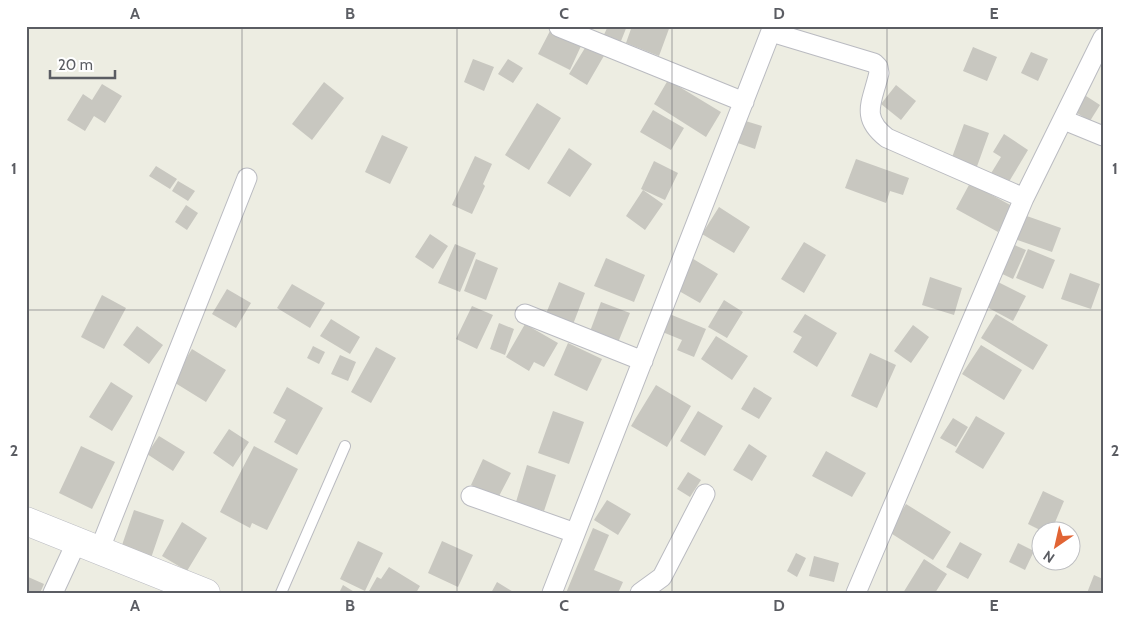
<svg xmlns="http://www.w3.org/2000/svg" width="1129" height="619" font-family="Cabin,sans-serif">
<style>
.building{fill:#c8c7c0}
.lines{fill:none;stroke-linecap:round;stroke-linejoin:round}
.service-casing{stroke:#babbc1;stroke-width:12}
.minor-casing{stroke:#babbc1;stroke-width:21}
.secondary-casing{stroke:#bbbcc3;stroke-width:29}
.service{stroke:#fff;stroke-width:10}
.minor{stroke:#fff;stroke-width:19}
.secondary{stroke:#fff;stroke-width:28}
.grid{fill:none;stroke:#5b5d63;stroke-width:1;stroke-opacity:0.55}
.neatline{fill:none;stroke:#5b5d63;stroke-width:2}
.grid-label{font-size:16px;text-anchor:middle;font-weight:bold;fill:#5b5d63}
</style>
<rect width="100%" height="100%" fill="#edede2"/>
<path class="building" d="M608,26h19l-8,20 -17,-7z
M632,26h38l-11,30 -33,-13z
M550,31l31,15 -11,24 -32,-16z
M588,43l17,11 -18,31 -18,-11z
M973,47l24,10 -10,24 -24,-10z
M1031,52l17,7 -10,22 -17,-8z
M473,59l21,8 -10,24 -20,-9z
M508,59l15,9 -10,15 -15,-9z
M668,80l53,32 -15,25 -52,-33z
M324,82l20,16 -32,42 -20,-16z
M102,84l20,12 -17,27 -11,-7 -9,15 -18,-11 16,-26 9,6z
M896,85l20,16 -15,19 -20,-16z
M1083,94l17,11 -10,16 -18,-11z
M537,103l24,15 -32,52 -24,-15z
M653,110l31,18 -13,22 -31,-18z
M739,119l23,7 -7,23 -23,-8z
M964,124l25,9 -14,39 -25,-9z
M1004,134l24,16 -21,35 -17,-10 11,-18 -8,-5z
M382,135l26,12 -18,37 -25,-12z
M569,148l23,16 -22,33 -23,-14z
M475,156l17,8 -9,20 2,2 -13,28 -20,-9z
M856,159l53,19 -6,17 -13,-4 -4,12 -41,-15z
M654,161l24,12 -13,27 -24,-11z
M156,166l21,13 -7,10 -21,-13z
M178,181l17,10 -7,10 -16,-10z
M970,183l42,23 -14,26 -42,-23z
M643,190l20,14 -18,26 -19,-14z
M186,205l12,8 -11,17 -12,-8z
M719,207l31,20 -16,26 -32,-19z
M1021,214l40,14 -9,24 -40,-14z
M430,234l18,12 -15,23 -18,-12z
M804,242l22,13 -22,38 -23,-14z
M1010,243l16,7 -13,29 -17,-8z
M455,244l21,9 -16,39 -22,-9z
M1028,249l27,11 -12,29 -27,-11z
M690,257l28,17 -18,29 -28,-16z
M606,258l39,17 -11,27 -40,-16z
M476,259l22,9 -12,32 -22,-9z
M1070,273l30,11 -9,25 -30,-10z
M930,277l32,11 -8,27 -32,-10z
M996,281l30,15 -13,25 -30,-16z
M559,282l26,11 -13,34 -27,-11z
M292,284l33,19 -15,25 -33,-20z
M227,289l24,14 -15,25 -24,-14z
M102,295l24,13 -22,41 -23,-12z
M724,300l19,12 -16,26 -19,-11z
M601,302l29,11 -13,32 -28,-11z
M472,306l21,9 -16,34 -21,-10z
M667,313l39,16 -12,28 -17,-7 5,-10 -22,-9z
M805,314l32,19 -20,34 -24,-15 9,-15 -9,-5z
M996,314l52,31 -15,25 -52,-32z
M331,319l29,18 -10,17 -30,-18z
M499,323l15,6 -9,26 -15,-6z
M525,324l33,19 -14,24 -10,-5 -5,9 -23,-14z
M913,325l16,12 -18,26 -17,-12z
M137,326l26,19 -14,19 -26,-19z
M716,336l32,20 -16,24 -31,-21z
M568,343l34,16 -15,32 -33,-16z
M981,345l41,25 -18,30 -42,-26z
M313,346l12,6 -6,12 -12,-6z
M376,347l20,11 -25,45 -20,-11z
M192,349l34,21 -20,32 -34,-21z
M870,353l26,12 -19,43 -26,-12z
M340,355l16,7 -8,19 -17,-7z
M111,382l22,14 -21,35 -23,-14z
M656,385l35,21 -24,41 -36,-21z
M287,387l36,21 -26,47 -23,-13 12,-22 -13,-7z
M754,387l18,11 -13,21 -18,-10z
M553,411l31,11 -15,42 -31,-11z
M698,411l25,15 -18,30 -25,-15z
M976,416l29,17 -22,36 -28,-17z
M953,418l15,9 -12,20 -16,-9z
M229,429l20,13 -16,25 -20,-14z
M159,436l26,16 -12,19 -26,-17z
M749,444l18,12 -15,25 -19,-11z
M81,446l34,16 -23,47 -33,-16z
M254,446l44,23 -31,61 -15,-7 -2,5 -30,-16z
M826,451l40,22 -14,24 -40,-21z
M483,459l28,14 -13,25 -27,-13z
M527,465l29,10 -12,36 -28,-9z
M688,472l13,8 -11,17 -13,-8z
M1043,491l21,10 -13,31h-7l-16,-8z
M607,500l24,14 -13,21 -24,-15z
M906,504l45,28 -18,28 -44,-28z
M134,510l30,10 -13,38 -30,-10z
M182,522l25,16 -20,33 -25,-15z
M593,528l16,7 -15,35 29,12 -5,11h-52z
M358,541l25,12 -18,38 -25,-12z
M442,541l31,14 -15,32 -30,-14z
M960,542l22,12 -14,25 -22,-12z
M1018,543l16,8 -9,19 -16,-8z
M796,553l10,5 -9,19 -10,-6z
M814,556l25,7 -5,19 -25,-6z
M924,559l23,15 -12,19h-32z
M389,567l31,19 -4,7h-48l9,-16 4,2z
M1094,575l9,4v14h-16z
M26,576l18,8 -4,9h-14z
M497,582l18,11h-24z
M343,585l13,8h-17z"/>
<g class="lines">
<g class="service-casing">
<path id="service" d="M281,593l64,-147"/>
</g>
<g class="minor-casing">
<path id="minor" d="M559,27l185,75
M771,32l103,31 4,4 1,6c-7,30 -19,44 8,65l137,60
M1064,120l39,16
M525,314l118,47
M471,496l104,37
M99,551l148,-373
M53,593l24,-52
M552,593l221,-567
M640,593l22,-16 43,-83
M856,593l168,-395 79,-160"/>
</g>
<g class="secondary-casing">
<path id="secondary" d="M26,521l180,72"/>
</g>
<use href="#service" class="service"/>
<use href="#minor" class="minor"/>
<use href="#secondary" class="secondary"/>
</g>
<path class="grid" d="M242,26v567M457,26v567M672,26v567M887,26v567M26,310h1077"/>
<rect width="1129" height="619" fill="none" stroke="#ffffff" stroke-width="55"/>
<g transform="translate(1056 546) rotate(214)"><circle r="24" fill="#ffffff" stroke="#bdbec1"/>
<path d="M0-4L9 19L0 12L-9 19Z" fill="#e16434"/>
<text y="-8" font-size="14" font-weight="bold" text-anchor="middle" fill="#5b5d63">N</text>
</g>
<path d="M50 70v8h65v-8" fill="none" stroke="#5b5d63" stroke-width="2.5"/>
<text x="58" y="70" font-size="15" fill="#5b5d63" stroke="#ffffff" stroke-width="4" paint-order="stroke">20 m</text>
<rect x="28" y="28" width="1074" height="564" class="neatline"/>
<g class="grid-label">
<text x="135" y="19">A</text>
<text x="350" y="19">B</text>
<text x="564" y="19">C</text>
<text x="779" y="19">D</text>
<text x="994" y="19">E</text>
<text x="14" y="174">1</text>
<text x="1115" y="174">1</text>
<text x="14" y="456">2</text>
<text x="1115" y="456">2</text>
<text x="135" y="611">A</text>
<text x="350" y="611">B</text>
<text x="564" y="611">C</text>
<text x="779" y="611">D</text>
<text x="994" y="611">E</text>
</g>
</svg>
